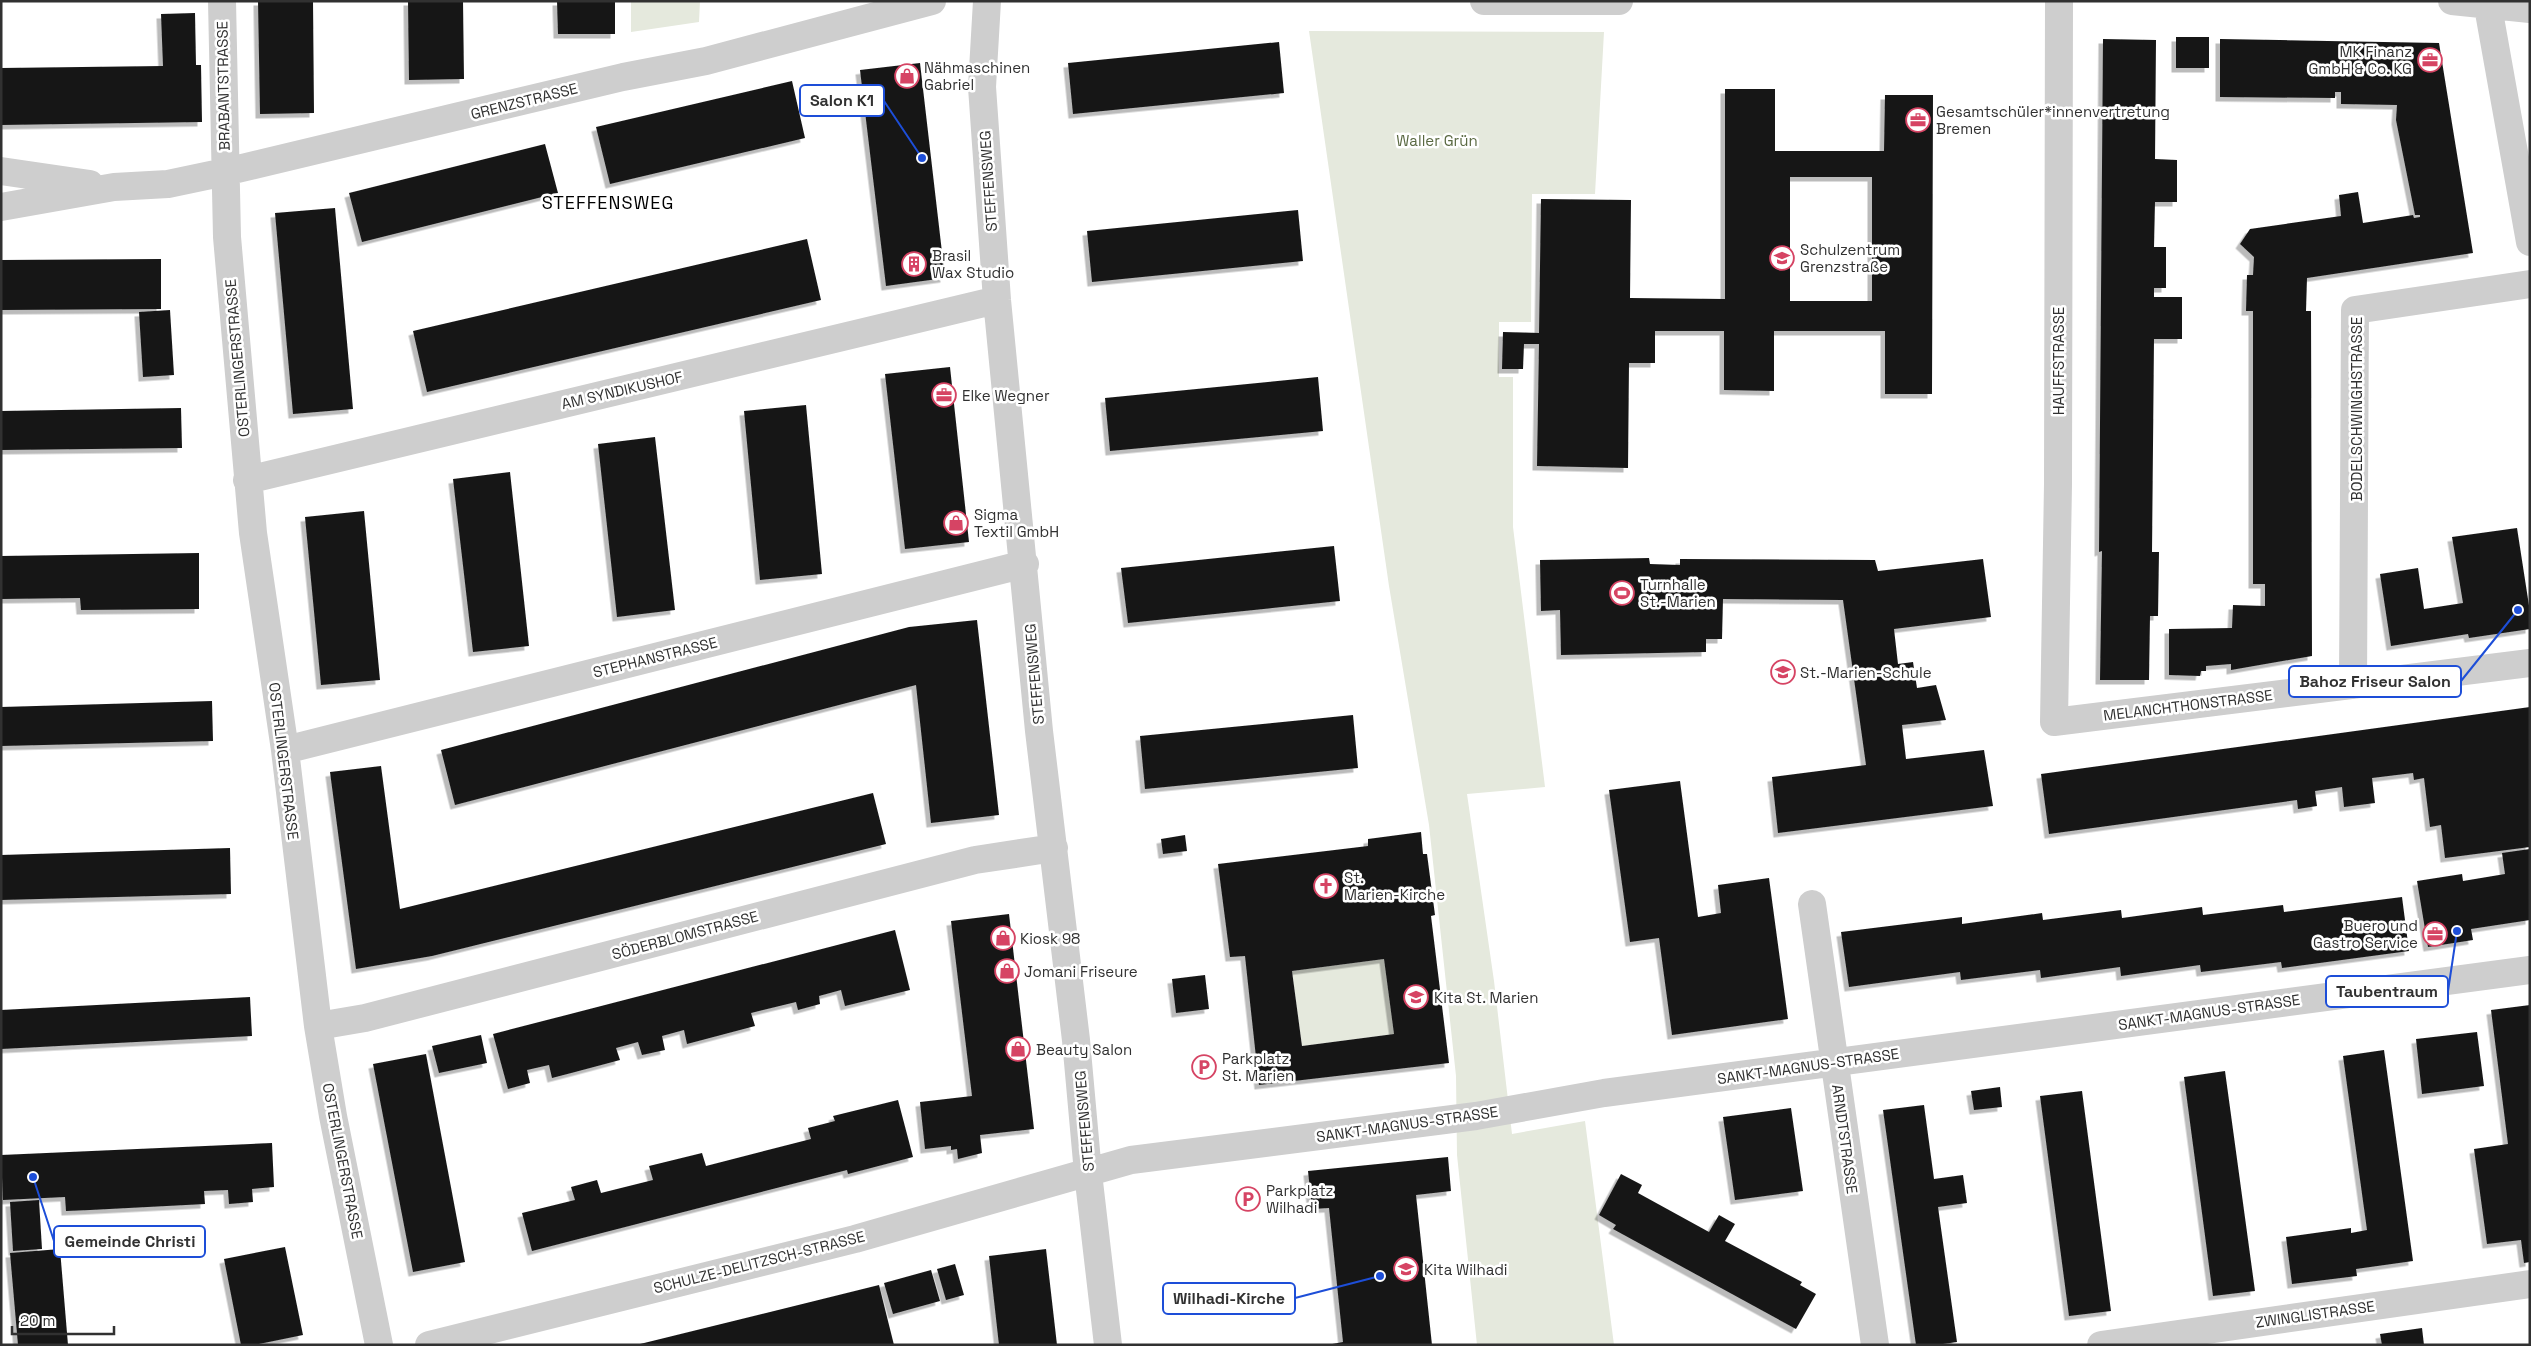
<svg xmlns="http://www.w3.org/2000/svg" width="2531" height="1346" font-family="'Space Grotesk',sans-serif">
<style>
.green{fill:#e5e9dd}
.building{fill:#181818;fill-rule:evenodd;filter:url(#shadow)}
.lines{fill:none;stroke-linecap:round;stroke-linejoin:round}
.minor{stroke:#cecece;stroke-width:28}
.labels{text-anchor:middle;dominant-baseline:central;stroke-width:5;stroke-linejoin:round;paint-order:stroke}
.poi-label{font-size:15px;fill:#313131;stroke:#fff;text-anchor:start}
.street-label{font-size:15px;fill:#313131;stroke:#fff}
.park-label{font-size:15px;fill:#5a6942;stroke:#fff}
.quarter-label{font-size:18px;letter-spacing:1px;fill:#000;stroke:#fff}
.leader{fill:none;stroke:#1d4ed8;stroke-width:2}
.callout-dot{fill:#1d4ed8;stroke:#fff;stroke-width:2}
.callout{fill:#fff;stroke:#1d4ed8;stroke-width:2}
.callout-label{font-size:16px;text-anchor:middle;font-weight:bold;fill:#313131}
</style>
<defs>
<filter id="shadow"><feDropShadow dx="-4.5" dy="4.5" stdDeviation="0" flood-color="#0004"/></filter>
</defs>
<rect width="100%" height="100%" fill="#fff"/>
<path class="green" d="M631,1h69l-1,21 -68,10z
M1309,31l295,1 -9,162h-63l-1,128h-32v55h14v150l32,260 -78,7 27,187 18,153 73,-13 29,224h-137l-20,-190 -1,-79 -27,-251 -40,-239z
M1384,959l10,75 -92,12 -10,-75z"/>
<path class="building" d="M258,1h55l1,112 -54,1z
M408,1h55l1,78 -55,1z
M557,1h58v33h-57z
M195,13l1,52h5l1,57 -201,3v-57l162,-2 -2,-52z
M2176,37h33v31h-33z
M2103,39l53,1 -1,119 22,1v42h-22l-1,45h12v41h-12v9h28v42h-28l-2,213h7l-1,64h-8l-1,64h-49l2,-129 -3,1z
M2220,39l219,4 34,210 -166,25 -1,33h5l1,345 -81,14v-6l-25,2v5h-5l-1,5 -31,-1v-46l63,-1 1,-23 32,1v-22h-12v-273h-7l1,-36h6l1,-18 -14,-13 10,-15 91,-13 -2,-21 19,-3 5,31 50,-8 1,3 6,-1v-2h-5l-19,-95 1,-15 -56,-1v-12h-6v6l-115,-1z
M1279,42l5,51 -211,21 -5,-51z
M920,63l25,215 -59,8 -26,-216z
M792,81l13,57 -195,46 -14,-57z
M1725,89h50v62h109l1,-56h48l-1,299h-47v-63h-111v60l-50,-1v-59h-69v32h-26l-1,105 -91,-2 2,-122h-15l-1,25h-21l1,-37 36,1 2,-134 90,1 -1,98 95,1zM1790,177h82v124h-82z
M545,144l13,49 -196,49 -13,-49z
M335,208l18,201 -60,5 -18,-201z
M1298,210l5,51 -211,21 -5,-51z
M807,239l14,61 -394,92 -14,-61z
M161,259v50l-160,1v-50z
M170,310l4,65 -31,2 -4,-65z
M950,367l19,175 -64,7 -20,-175z
M1318,377l5,54 -213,20 -5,-53z
M806,405l16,169 -62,6 -16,-169z
M181,408l1,40 -181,2v-39z
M655,437l20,173 -58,7 -19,-173z
M510,472l19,174 -56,6 -20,-173z
M364,511l16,169 -59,5 -16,-168z
M2517,528l13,84v17l-61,9 -1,-4 -77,12 -11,-72 38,-6 6,41 39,-6 -11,-66z
M1334,546l6,55 -212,22 -7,-55z
M199,553v56l-118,1 -1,-12 -79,1v-43z
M1649,558l1,6 30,1v-6l195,1 3,11 105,-12 8,58 -97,12 4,35 15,-2 4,26 19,-3 10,35 -44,5 4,34 78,-9 9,56 -215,27 -6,-56 94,-12 -23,-165 -120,-1 -1,40h-16v13l-145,3 -1,-45 -19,1 -1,-51z
M977,620l22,195 -68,8 -15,-138 -461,120 -14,-55 468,-123z
M212,701l1,40 -212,5v-39z
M2530,707v140l-85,11 -4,-33 -11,2 -6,-49 -10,2 -1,-7 -41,5 3,25 -31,4 -2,-20 -27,4 2,15 -19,3 -1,-9 -248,34 -8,-60z
M1353,715l5,53 -213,21 -5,-53z
M381,766l19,143 473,-116 13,51 -454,112 -76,13 -26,-197z
M1680,781l18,136 23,-4 -3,-28 51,-7 19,141 -116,16 -13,-97 -29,4 -21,-152z
M1421,832l2,22h4l8,61 -4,1 18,147 -190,22 -14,-129 -15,1 -12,-93 150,-18v-7zM1384,959l10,75 -92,12 -10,-75z
M1185,835l2,16 -24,3 -2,-15z
M230,848l1,46 -230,6v-45z
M2530,849v71l-59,9 2,11 -45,7 -11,-66 45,-7 1,7 42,-7 -3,-21z
M2402,897l7,54 -127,17 -1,-6 -80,10 -1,-7 -79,11 -1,-9 -79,11 -1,-8 -79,10 -1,-8 -111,15 -8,-55 121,-15v7l80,-11 1,7 78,-10 1,8 80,-11 1,8 80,-10 1,7z
M1009,914l25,215 -54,6 2,18 -24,6 -1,-10 -6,1v-4l-26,3 -5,-47 52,-6 -21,-175z
M895,930l15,60 -65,16 -4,-16 -22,6 1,8 -22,6 -2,-8 -45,11 4,13 -68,18 -3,-14 -22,6 3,14 -23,5 -4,-13 -22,6 4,12 -45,12 -23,6 -3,-13 -22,5 3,13 -22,6 -15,-55z
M1205,975l4,34 -33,4 -4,-34z
M250,997l2,39 -251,13v-39z
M2530,1005v257l-6,1 -3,-23 -34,4 -13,-95 34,-5 -17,-134z
M2477,1032l7,54 -62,8 -6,-55z
M481,1035l6,28 -48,10 -7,-27z
M2384,1050l29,211 -57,8 1,7 -65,8 -6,-47 65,-9v5l16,-3 -24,-174z
M426,1054l39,208 -52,10 -40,-208z
M2225,1071l30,220 -42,5 -29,-219z
M2000,1087l2,20 -28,3 -3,-19z
M2082,1091l29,220 -42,5 -29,-220z
M898,1100l15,57 -65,17 -1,-4 -315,81 -10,-38 53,-13 -4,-13 26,-7 4,13 52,-13 -4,-14 53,-13 4,13 105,-27 -3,-11 27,-7 -2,-5z
M1924,1105l10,74 29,-4 4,28 -29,4 19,135 -21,3h-20l-33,-235z
M1791,1108l12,83 -68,9 -12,-83z
M272,1143l2,44 -22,2 1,13 -24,2 -1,-14 -24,1 1,13 -115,6 -24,1 -1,-14 -62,3 -2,-45z
M1448,1157l3,34 -35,4 16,150h-105l16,-3 -14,-134 -17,1 -4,-38z
M1621,1174l21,11 -4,8 71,39 10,-17 16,9 -10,17 77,41 -2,3 16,9 -20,35 -183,-100 3,-4 -17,-10z
M39,1200l3,49 -29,2 -3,-49z
M285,1247l18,88 -49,10h-13l-17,-86z
M60,1249l8,96h-50l-8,-92z
M1046,1249l11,96h-58l-10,-89z
M955,1264l9,31 -18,5 -9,-31z
M931,1270l9,31 -47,13 -9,-31z
M879,1285l15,60h-253l-1,-1z
M2422,1328l2,17h-42l-2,-11z"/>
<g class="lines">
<path class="minor" d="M222,1l5,236 26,296 32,217 33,276 15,90 46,229
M987,1l-5,86 15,213 42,431 37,309 12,133 20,172
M1484,1h135
M2059,1l-1,483 -4,238 476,-59
M2452,1l78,8
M2487,1l43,241
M1,171l89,13
M1,207l113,-20 54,-3 57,-12 398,-95 83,-16 226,-60
M247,480l750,-180
M2353,685l2,-375 175,-26
M285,750l740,-186
M1812,904l63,441
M318,1026l47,-8 610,-158 79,-12
M429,1345l426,-106 276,-79 345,-44 128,-23 926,-123
M2101,1345l429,-61"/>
</g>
<defs>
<g id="office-ring" transform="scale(1.25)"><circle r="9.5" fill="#fff" stroke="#d64464" stroke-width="1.5"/><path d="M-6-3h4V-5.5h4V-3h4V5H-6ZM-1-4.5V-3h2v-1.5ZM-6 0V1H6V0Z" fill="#d64464"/></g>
<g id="shop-ring" transform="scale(1.25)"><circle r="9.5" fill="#fff" stroke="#d64464" stroke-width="1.5"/><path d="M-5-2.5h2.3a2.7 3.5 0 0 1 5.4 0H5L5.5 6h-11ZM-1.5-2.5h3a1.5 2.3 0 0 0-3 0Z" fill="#d64464"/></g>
<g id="school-ring" transform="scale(1.25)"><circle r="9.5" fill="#fff" stroke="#d64464" stroke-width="1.5"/><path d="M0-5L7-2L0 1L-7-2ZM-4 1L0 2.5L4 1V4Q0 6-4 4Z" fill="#d64464"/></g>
<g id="building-ring" transform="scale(1.25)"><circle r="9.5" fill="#fff" stroke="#d64464" stroke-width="1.5"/><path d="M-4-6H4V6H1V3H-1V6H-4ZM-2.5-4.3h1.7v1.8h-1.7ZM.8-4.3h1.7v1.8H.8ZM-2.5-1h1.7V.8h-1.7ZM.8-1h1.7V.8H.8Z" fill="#d64464"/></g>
<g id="stadium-ring" transform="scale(1.25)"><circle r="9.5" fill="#fff" stroke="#d64464" stroke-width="1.5"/><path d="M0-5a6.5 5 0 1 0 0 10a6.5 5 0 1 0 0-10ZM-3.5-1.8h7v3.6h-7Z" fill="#d64464"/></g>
<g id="church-ring" transform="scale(1.25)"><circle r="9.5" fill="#fff" stroke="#d64464" stroke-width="1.5"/><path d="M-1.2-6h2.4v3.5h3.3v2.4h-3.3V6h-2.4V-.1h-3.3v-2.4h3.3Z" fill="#d64464"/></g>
<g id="parking-ring" transform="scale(1.25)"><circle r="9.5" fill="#fff" stroke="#d64464" stroke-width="1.5"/><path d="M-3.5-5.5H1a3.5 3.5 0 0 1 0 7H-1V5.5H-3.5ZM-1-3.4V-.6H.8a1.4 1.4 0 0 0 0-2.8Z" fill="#d64464"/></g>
</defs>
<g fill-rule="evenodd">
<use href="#office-ring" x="2430" y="60"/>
<use href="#shop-ring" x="907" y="76"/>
<use href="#office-ring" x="1918" y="120"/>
<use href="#school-ring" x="1782" y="258"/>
<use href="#building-ring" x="914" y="264"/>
<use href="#office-ring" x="944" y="395"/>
<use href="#shop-ring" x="956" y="523"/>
<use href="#stadium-ring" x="1622" y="593"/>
<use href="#school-ring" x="1783" y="672"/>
<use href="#church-ring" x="1326" y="886"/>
<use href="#office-ring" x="2435" y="934"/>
<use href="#shop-ring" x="1003" y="938"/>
<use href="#shop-ring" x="1007" y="971"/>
<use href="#school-ring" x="1416" y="997"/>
<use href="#shop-ring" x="1018" y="1049"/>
<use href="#parking-ring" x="1204" y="1067"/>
<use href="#parking-ring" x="1248" y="1199"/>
<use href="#school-ring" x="1406" y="1269"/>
</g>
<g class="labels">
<g class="poi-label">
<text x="2412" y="51" text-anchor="end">MK Finanz<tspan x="2412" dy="17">GmbH &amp; Co. KG</tspan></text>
<text x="924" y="67">Nähmaschinen<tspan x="924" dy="17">Gabriel</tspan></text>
<text x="1936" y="111">Gesamtschüler*innenvertretung<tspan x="1936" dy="17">Bremen</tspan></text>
<text x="1800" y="249">Schulzentrum<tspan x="1800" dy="17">Grenzstraße</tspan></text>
<text x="932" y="255">Brasil<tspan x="932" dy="17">Wax Studio</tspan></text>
<text x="962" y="395">Elke Wegner</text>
<text x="974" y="514">Sigma<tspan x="974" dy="17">Textil GmbH</tspan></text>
<text x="1640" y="584">Turnhalle<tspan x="1640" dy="17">St.-Marien</tspan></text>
<text x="1800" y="672">St.-Marien-Schule</text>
<text x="1344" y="877">St.<tspan x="1344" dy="17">Marien-Kirche</tspan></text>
<text x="2418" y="925" text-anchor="end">Buero und<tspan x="2418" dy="17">Gastro Service</tspan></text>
<text x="1020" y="938">Kiosk 98</text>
<text x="1024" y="971">Jomani Friseure</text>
<text x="1434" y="997">Kita St. Marien</text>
<text x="1036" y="1049">Beauty Salon</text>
<text x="1222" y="1058">Parkplatz<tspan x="1222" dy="17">St. Marien</tspan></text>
<text x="1266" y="1190">Parkplatz<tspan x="1266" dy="17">Wilhadi</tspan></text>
<text x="1424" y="1269">Kita Wilhadi</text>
</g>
<g class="street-label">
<text transform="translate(223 86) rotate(-91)">BRABANTSTRASSE</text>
<text transform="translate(524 101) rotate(-14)">GRENZSTRASSE</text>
<text transform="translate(988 181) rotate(-94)">STEFFENSWEG</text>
<text transform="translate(237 358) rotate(-95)">OSTERLINGERSTRASSE</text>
<text transform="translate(2058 361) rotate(-90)">HAUFFSTRASSE</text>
<text transform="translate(622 390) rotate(-13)">AM SYNDIKUSHOF</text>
<text transform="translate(2356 409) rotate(-90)">BODELSCHWINGHSTRASSE</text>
<text transform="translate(655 657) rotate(-14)">STEPHANSTRASSE</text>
<text transform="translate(1034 674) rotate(-95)">STEFFENSWEG</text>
<text transform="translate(2188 705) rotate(-7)">MELANCHTHONSTRASSE</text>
<text transform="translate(284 761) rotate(83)">OSTERLINGERSTRASSE</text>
<text transform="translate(685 935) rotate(-15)">SÖDERBLOMSTRASSE</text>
<text transform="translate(2209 1012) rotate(-8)">SANKT-MAGNUS-STRASSE</text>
<text transform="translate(1808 1066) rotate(-8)">SANKT-MAGNUS-STRASSE</text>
<text transform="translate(1084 1121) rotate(-95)">STEFFENSWEG</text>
<text transform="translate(1407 1124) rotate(-8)">SANKT-MAGNUS-STRASSE</text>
<text transform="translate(1845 1139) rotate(82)">ARNDTSTRASSE</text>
<text transform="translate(343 1161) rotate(79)">OSTERLINGERSTRASSE</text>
<text transform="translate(759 1262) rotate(-14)">SCHULZE-DELITZSCH-STRASSE</text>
<text transform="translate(2315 1314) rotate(-8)">ZWINGLISTRASSE</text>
</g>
<g class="park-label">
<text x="1437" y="140">Waller Grün</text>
</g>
<g class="quarter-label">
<text x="608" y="202">STEFFENSWEG</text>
</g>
</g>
<path class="leader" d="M922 158L884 101M2518 610L2461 681M2457 931L2448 991M33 1177L54 1241M1380 1276L1295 1298"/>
<g class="callout-dot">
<circle cx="922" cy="158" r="5"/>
<circle cx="2518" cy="610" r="5"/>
<circle cx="2457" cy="931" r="5"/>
<circle cx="33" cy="1177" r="5"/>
<circle cx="1380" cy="1276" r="5"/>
</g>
<g class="callout">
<rect x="800" y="85" width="84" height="31" rx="5"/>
<rect x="2289" y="666" width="172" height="31" rx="5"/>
<rect x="2326" y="976" width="122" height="31" rx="5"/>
<rect x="54" y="1226" width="151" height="31" rx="5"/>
<rect x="1163" y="1283" width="132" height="31" rx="5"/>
</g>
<g class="callout-label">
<text x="842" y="106">Salon K1</text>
<text x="2375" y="687">Bahoz Friseur Salon</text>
<text x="2387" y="997">Taubentraum</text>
<text x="130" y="1247">Gemeinde Christi</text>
<text x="1229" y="1304">Wilhadi-Kirche</text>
</g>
<rect width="2531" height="1346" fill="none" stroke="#313131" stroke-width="5"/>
<path d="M12 1326v8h102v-8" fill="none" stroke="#313131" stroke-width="2.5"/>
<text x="20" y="1326" font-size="15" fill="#313131" stroke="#ffffff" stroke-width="4" paint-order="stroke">20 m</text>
</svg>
